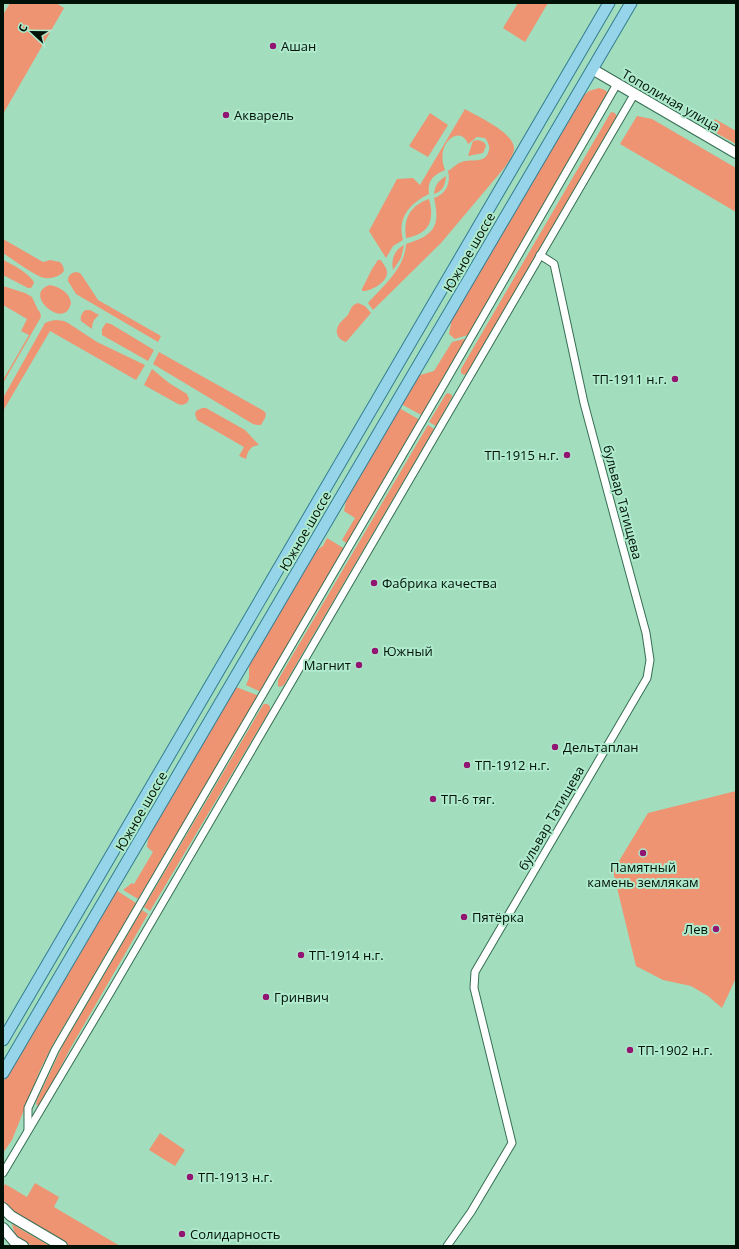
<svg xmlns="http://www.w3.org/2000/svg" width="739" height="1249" font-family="'Open Sans',sans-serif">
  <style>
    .green { fill: #ee9472 }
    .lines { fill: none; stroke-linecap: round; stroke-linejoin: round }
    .minor-casing { stroke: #366f54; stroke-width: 9 }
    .secondary-casing { stroke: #366f54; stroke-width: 12 }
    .primary-casing { stroke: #347e90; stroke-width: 13 }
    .minor { stroke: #fff; stroke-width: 7 }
    .secondary { stroke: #fff; stroke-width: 10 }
    .primary { stroke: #96d5e9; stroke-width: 11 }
    .poi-dot { fill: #911571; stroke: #aeeacb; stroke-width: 1.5 }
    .labels { text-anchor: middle; stroke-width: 4; stroke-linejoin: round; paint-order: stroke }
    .poi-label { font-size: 13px; fill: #001107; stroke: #aeeacb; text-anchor: start }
    .street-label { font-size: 13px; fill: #001107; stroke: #aeeacb }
  </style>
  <rect width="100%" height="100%" fill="#a2ddbe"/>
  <!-- green -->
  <g class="green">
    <path d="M10 3H56L64 8 3 114V15Z"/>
    <path d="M518 3H548L525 42 503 28Z"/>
    <path d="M599 88 605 90 609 94 471 334 455 339 449 334 452 318 583 96 589 91Z"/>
    <path d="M465 109C478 117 516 133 514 150 513 156 508 162 505 167L441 243 373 310 368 303C383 286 405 268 406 244 433 236 441 227 434 198 446 194 451 183 448 171 452 169 457 163 462 162 472 158 486 165 489 150 490 146 488 142 485 138L477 137 468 144C461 124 434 142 445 170 433 175 427 181 429 194 410 203 397 218 403 240L393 246 386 258 369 231 397 179 413 178 420 185Z"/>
    <path d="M611 112 615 113 617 117 616 119 467 373 464 375 461 373V369Z"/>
    <path d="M430 113 448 125 428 157 409 146Z"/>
    <path d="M637 116 652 119 736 168V212L620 144Z"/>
    <path d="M715 119 736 131V144L709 129Z"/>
    <path d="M478 140 484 142 486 146 483 153 468 156 473 141Z"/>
    <path d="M446 176C445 186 443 191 434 194 435 185 438 181 446 176Z"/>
    <path d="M429 199C435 221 429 234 406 238 403 218 410 206 429 199Z"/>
    <path d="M3 239 43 262 50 260 60 262 63 266 64 271C60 277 48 280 41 277 28 271 15 261 3 253Z"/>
    <path d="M404 245 401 258 393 270C391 260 394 250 404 245Z"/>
    <path d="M3 260C14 265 27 272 34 282L33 285 31 288H28L3 275Z"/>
    <path d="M378 260H381C383 264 387 268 387 272 388 282 370 292 362 291V289L372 269Z"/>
    <path d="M76 272 80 273 83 277 98 300 161 336 158 342 76 294 68 281C68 276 70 273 76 272Z"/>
    <path d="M50 285C60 287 70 293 71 303 70 306 69 310 66 312 54 321 25 292 50 285Z"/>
    <path d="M3 286 25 293 32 297 38 310 40 312 41 317 3 383V380L29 335 21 331 27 319 3 305Z"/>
    <path d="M358 303 365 306 371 313 346 342C336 339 334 329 341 322 343 319 346 317 348 315 351 309 351 305 358 303Z"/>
    <path d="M86 310H90L99 315C94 319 92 323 92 329L81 321C80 316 82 312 86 310Z"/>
    <path d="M56 320 64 321 68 323 97 342 145 365 136 380 50 331 3 411V398L45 323 50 321Z"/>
    <path d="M106 323 111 324 154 350 148 361 102 335V329Z"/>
    <path d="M468 338 423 416 401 404 417 376 434 371 452 342Z"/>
    <path d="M159 352 264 411 266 414 265 418 261 425H257L253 424 153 364Z"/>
    <path d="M152 369 169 383 187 394 189 399 187 403 182 405 178 404 144 385Z"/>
    <path d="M448 393 452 395V397L436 426 429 422 446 394Z"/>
    <path d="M202 408H206L245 430 259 445C250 446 248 451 246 459L239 456 244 447 197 420 195 414 196 411Z"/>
    <path d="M399 408 420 420 348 544 342 540 355 518 344 511 347 496Z"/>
    <path d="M428 425 434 429 284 685 280 687 278 686V680Z"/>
    <path d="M327 538 345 549 261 692 246 685 249 678V665L315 551 323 546Z"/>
    <path d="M236 687 259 696 138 899 123 890 132 883 134 884 153 852 147 847 149 833Z"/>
    <path d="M264 704H267L270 706V710L150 911 144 907 263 705Z"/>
    <path d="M736 791V978L722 1008 708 996 691 986 663 980 636 966 613 871 648 813Z"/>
    <path d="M116 890 136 903 52 1046 40 1070 12 1140 3 1153V1082Z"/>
    <path d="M142 910 148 914 70 1049 41 1105 38 1106 36 1104 37 1100 63 1045Z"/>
    <path d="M160 1133 185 1150 175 1166 149 1150Z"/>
    <path d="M35 1183 59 1197 54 1207 120 1246H70L12 1212C3 1205 0 1195 5 1184L27 1197Z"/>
    <path d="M12 1224 50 1246C32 1246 16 1246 12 1224Z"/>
  </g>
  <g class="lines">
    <defs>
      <g id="minor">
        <path d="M28 1130V1108L55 1050 447 379 617 84"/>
        <path d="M3 1173 110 993 635 93"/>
        <path d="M447 1246 471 1212 512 1143 474 988 475 972 647 678 650 660 646 633 614 515 584 403 554 264 540 255"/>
      </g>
      <g id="secondary">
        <path d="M592 69 736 153"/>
        <path d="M3 1208 11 1216 62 1246"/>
        <path d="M3 1228 14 1241 23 1246"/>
      </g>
      <g id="primary">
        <path d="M3 1040 609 3"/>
        <path d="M3 1073 631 3"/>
      </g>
    </defs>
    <!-- minor casing -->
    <use href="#minor" class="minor-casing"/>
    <!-- secondary casing -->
    <use href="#secondary" class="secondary-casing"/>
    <!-- primary casing -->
    <use href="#primary" class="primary-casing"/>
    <!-- minor -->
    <use href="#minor" class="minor"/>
    <!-- secondary -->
    <use href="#secondary" class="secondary"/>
    <!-- primary -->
    <use href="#primary" class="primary"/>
  </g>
  <!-- markers -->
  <g class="poi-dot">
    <circle cx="273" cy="46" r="4"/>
    <circle cx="226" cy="115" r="4"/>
    <circle cx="675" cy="379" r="4"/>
    <circle cx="567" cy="455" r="4"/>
    <circle cx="374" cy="583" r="4"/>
    <circle cx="375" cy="651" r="4"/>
    <circle cx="359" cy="665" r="4"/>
    <circle cx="555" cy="747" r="4"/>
    <circle cx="467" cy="765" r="4"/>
    <circle cx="433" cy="799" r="4"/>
    <circle cx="643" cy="853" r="4"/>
    <circle cx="464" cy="917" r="4"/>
    <circle cx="716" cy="929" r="4"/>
    <circle cx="301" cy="955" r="4"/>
    <circle cx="266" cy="997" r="4"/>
    <circle cx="630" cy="1050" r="4"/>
    <circle cx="190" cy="1177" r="4"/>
    <circle cx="182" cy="1234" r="4"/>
  </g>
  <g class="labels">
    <!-- poi labels -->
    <g class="poi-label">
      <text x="281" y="51">Ашан</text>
      <text x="234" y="120">Акварель</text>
      <text x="667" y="384" text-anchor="end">ТП-1911 н.г.</text>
      <text x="559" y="460" text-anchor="end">ТП-1915 н.г.</text>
      <text x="382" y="588">Фабрика качества</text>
      <text x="383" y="656">Южный</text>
      <text x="351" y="670" text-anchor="end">Магнит</text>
      <text x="563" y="752">Дельтаплан</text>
      <text x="475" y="770">ТП-1912 н.г.</text>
      <text x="441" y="804">ТП-6 тяг.</text>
      <text x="643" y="872" text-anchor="middle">Памятный<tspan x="643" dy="15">камень землякам</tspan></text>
      <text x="472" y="922">Пятёрка</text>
      <text x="708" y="934" text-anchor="end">Лев</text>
      <text x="309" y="960">ТП-1914 н.г.</text>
      <text x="274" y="1002">Гринвич</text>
      <text x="638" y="1055">ТП-1902 н.г.</text>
      <text x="198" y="1182">ТП-1913 н.г.</text>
      <text x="190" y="1239">Солидарность</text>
    </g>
    <!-- street labels -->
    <g class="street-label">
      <text transform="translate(671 100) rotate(30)" y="5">Тополиная улица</text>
      <text transform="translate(469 252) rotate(-60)" y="5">Южное шоссе</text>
      <text transform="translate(623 502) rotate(75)" y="5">бульвар Татищева</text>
      <text transform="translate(305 531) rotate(-60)" y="5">Южное шоссе</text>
      <text transform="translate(141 811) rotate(-60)" y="5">Южное шоссе</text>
      <text transform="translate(551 818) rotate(-60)" y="5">бульвар Татищева</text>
    </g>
  </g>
  <!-- border -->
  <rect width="739" height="1249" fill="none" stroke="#001107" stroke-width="8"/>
  <!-- north arrow -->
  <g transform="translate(32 32) rotate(292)" stroke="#aeeacb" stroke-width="3" paint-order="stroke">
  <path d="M0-3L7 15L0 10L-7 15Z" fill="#001107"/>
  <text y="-6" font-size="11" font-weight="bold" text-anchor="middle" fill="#001107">С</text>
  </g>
</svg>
